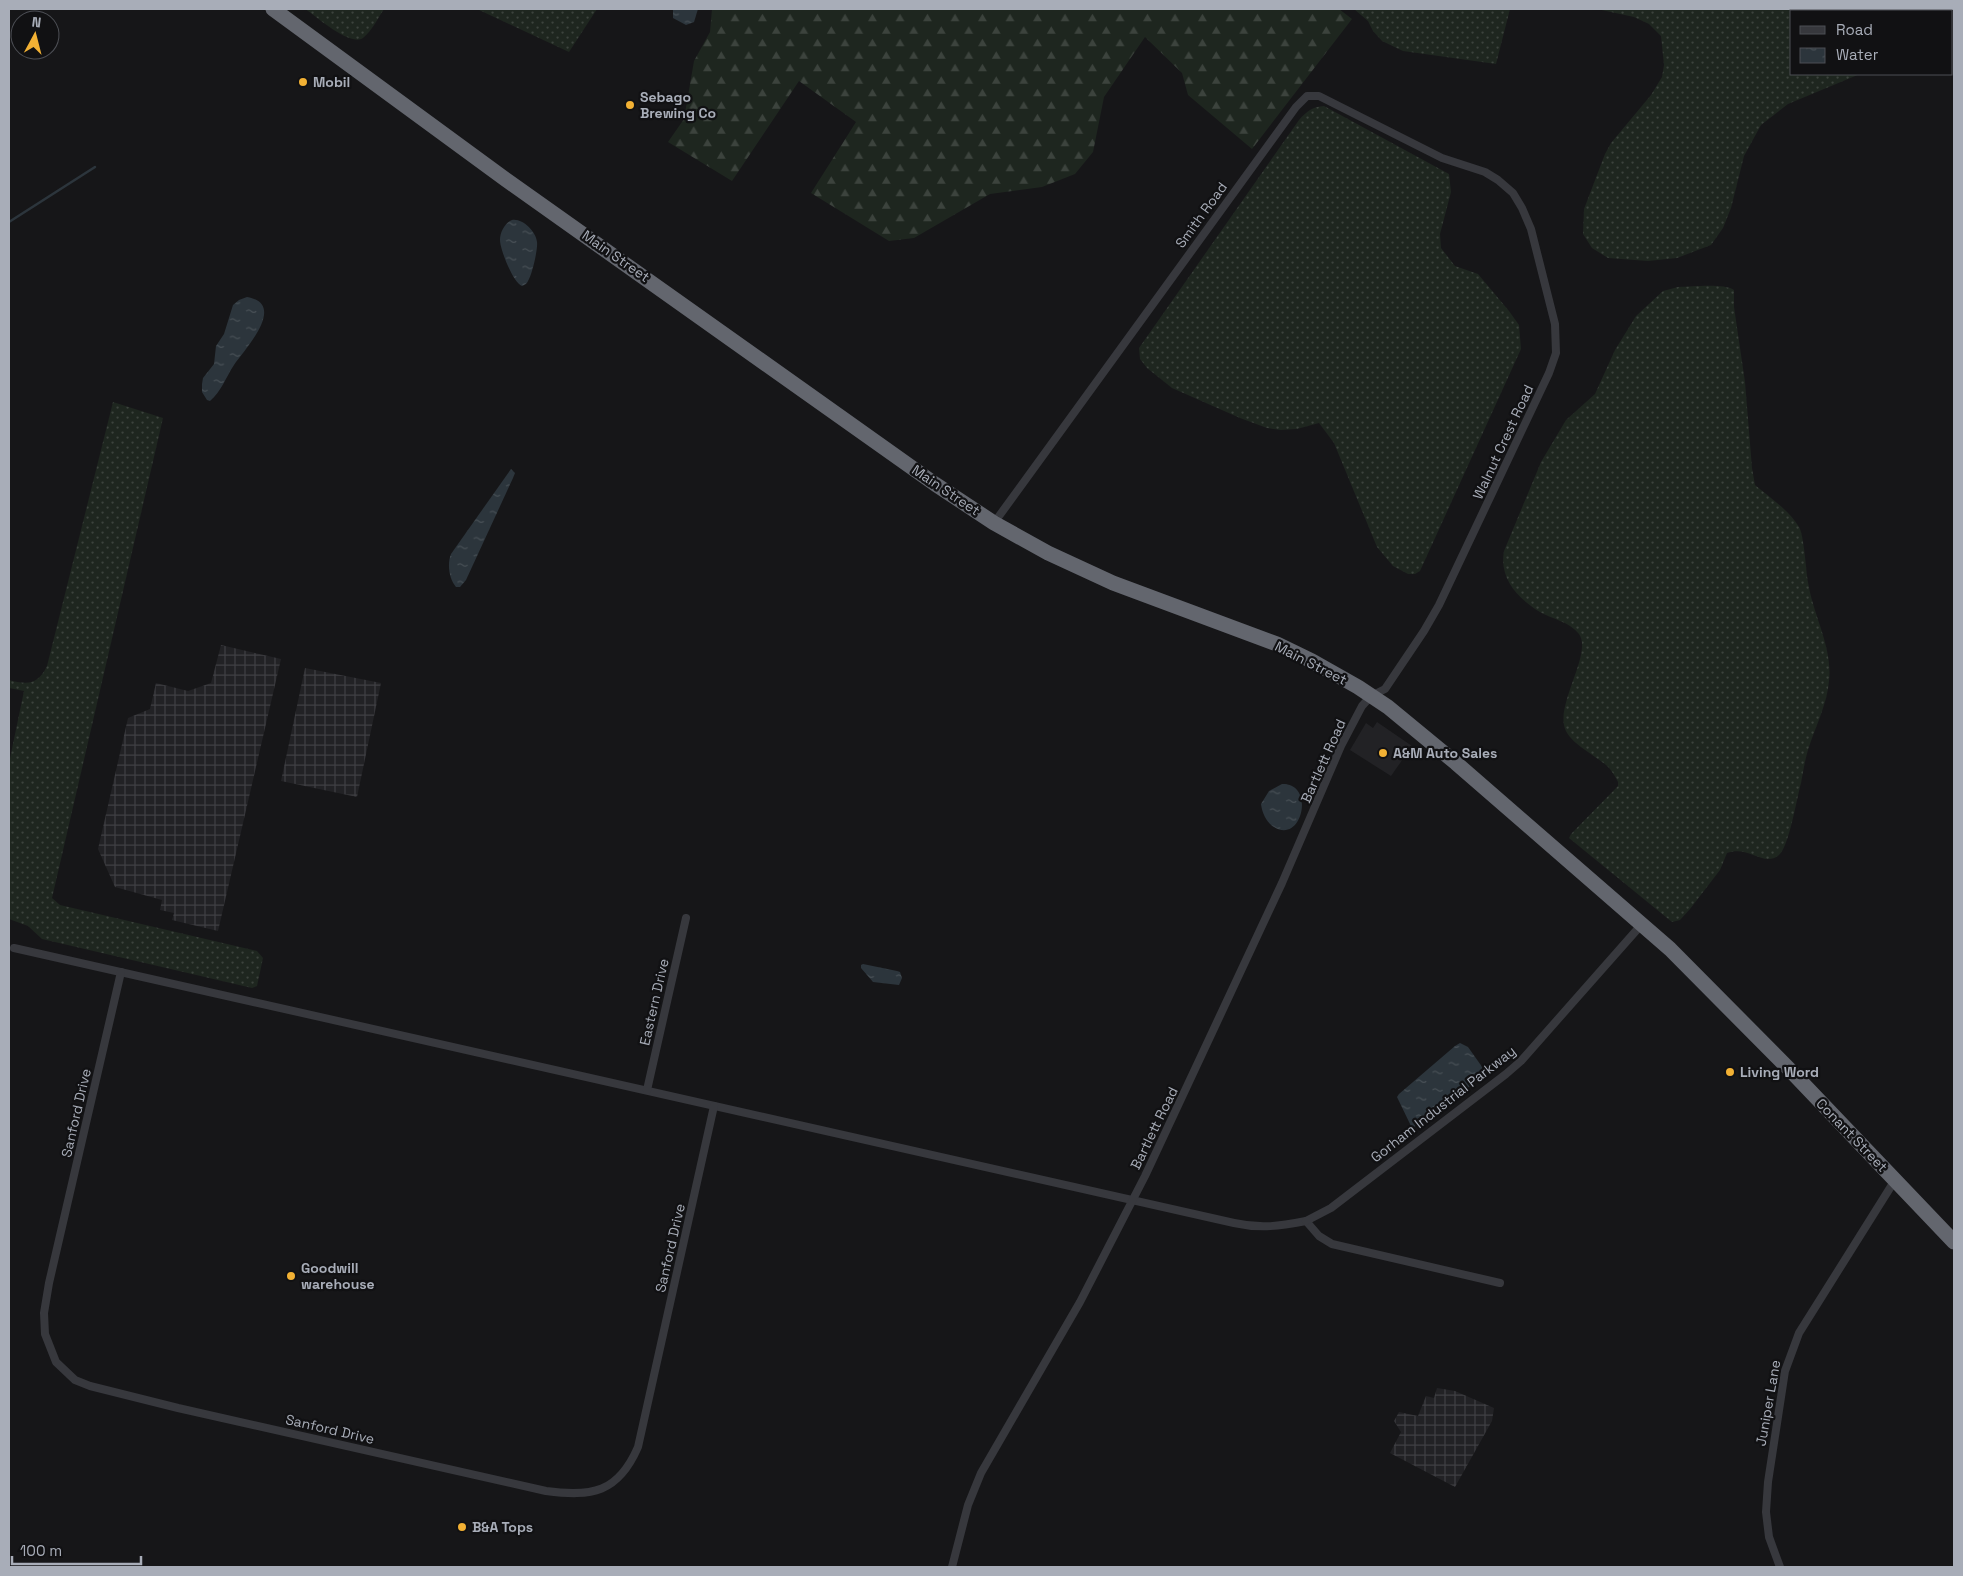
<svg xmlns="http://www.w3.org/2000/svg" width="1963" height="1576" font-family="'Space Grotesk',sans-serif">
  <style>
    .built { fill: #222225 }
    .industrial { fill: url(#industrial-grid) }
    .grass { fill: url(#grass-dots) }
    .forest { fill: url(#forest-firs) }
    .water { fill: url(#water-ripples) }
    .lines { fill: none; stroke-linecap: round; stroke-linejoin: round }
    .stream { stroke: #2c353c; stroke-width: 2.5 }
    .street { stroke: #37383d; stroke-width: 8 }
    .highway { stroke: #63666e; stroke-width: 15 }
    .poi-dot { fill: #f2b134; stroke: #111113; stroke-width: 2 }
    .labels { text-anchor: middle; stroke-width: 4.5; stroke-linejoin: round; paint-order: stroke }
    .poi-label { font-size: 14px; font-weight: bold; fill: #a8adb8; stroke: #111113; text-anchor: start }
    .street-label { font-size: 14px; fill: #a8adb8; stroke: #111113 }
  </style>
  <defs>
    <pattern id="industrial-grid" width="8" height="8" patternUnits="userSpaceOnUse" patternTransform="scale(1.25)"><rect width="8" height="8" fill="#222225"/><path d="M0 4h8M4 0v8" fill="none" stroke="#3f3f43"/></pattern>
    <pattern id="grass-dots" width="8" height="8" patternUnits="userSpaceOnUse" patternTransform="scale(1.25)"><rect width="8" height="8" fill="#1e261f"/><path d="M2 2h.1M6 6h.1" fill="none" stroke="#3c433d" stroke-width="1.8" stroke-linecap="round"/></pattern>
    <pattern id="forest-firs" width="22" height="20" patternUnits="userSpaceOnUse" patternTransform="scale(1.25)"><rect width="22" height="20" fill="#1e261f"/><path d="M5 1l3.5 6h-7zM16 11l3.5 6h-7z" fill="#3c433d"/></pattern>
    <pattern id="water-ripples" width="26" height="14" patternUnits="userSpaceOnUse" patternTransform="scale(1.25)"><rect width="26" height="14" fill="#2c353c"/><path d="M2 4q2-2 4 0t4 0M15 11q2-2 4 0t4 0" fill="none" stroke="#485056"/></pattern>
  </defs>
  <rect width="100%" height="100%" fill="#161618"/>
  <!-- built -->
  <path class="built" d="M1377 722 1412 746 1391 776 1350 750 1366 723 1373 728Z"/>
  <!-- industrial -->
  <g class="industrial">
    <path d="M221 645 281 659 218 931 172 920 174 913 160 910 162 900 115 887 98 849 128 718 150 709 156 683 188 691 211 683Z"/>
    <path d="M305 668 381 683 357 797 281 781Z"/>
    <path d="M1437 1388 1455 1391 1494 1408 1492 1421 1455 1487 1390 1453 1401 1432 1394 1421 1399 1412 1418 1416 1426 1396 1434 1398Z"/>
  </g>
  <!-- grass -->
  <g class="grass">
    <path d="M305 9H384C378 18 372 31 363 38 350 47 316 16 305 9Z"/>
    <path d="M477 9H597L569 52Z"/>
    <path d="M1354 9H1510L1496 64 1403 51 1382 41 1373 31 1368 21Z"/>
    <path d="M1597 9H1919V11H1792V74H1860L1788 104 1761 125 1744 156 1731 208 1723 228 1711 245 1677 258 1648 261 1608 258 1592 248 1583 234 1584 209 1605 154 1611 143 1651 95 1662 77 1664 65 1661 36 1649 24 1634 17Z"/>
    <path d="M1324 106 1449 174 1451 192 1440 234 1441 248 1455 266 1478 274 1509 311 1519 325 1521 349 1420 571 1415 574H1408L1393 566 1377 547 1334 443 1319 423 1297 429 1281 430 1267 428 1240 418 1172 388 1147 368 1140 359 1139 348 1299 120C1307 111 1312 107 1324 106Z"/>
    <path d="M1678 287C1692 287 1723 283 1734 290V307L1745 382 1752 468 1755 485C1770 498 1788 509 1799 527 1804 535 1806 570 1808 582 1813 615 1833 648 1829 681 1827 705 1815 727 1808 750 1805 760 1803 772 1801 783 1797 797 1789 847 1779 855 1763 868 1750 845 1727 853L1720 870 1690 909 1680 920 1672 922 1569 838 1571 834 1618 786V782C1616 778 1613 773 1610 769 1599 756 1567 744 1564 725 1559 699 1592 652 1579 634 1570 622 1552 619 1540 612 1517 598 1499 578 1504 551L1541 462 1566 420 1595 394 1615 350 1636 316 1663 291Z"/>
    <path d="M113 402 163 418 52 898 60 905 257 951 263 958 257 986 252 988 42 939 28 926 9 919V763L24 691 9 688V680C27 685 38 685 47 666Z"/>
  </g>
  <!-- forest -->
  <path class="forest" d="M712 9H1339L1352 19 1252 149 1188 95 1182 73 1145 37 1104 97 1093 152 1075 174 1042 187 990 194 914 238 889 241 811 193 856 122 799 81 732 181 668 142 684 119 694 61 710 32Z"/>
  <!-- water -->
  <g class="water">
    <path d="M673 9H698L694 22 686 25 673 18Z"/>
    <path d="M512 220C522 218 536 231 537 242 538 249 532 275 528 281 527 284 524 285 522 286 513 283 500 249 500 240 500 232 505 223 512 220Z"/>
    <path d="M247 297C288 304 244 350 234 365 226 377 221 392 210 401L207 400 202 392V384L203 378 214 364 216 346 224 334 233 305 239 300Z"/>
    <path d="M511 469 515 473 513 478 466 580 460 587H456C449 579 447 564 451 554Z"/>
    <path d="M1282 784C1316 783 1302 845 1274 827 1267 823 1262 813 1261 804L1269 791Z"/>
    <path d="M863 964 897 971 900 972 902 978 899 985 873 982 861 968V965Z"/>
    <path d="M1460 1043 1468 1047 1485 1071V1075L1419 1124 1414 1127 1411 1126 1397 1097 1399 1094 1455 1046Z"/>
  </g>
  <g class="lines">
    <!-- stream -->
    <path class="stream" d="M9 222 95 167"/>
    <!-- street -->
    <g class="street">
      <path d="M14 948 1234 1223C1261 1229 1280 1226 1306 1221L1319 1236 1332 1244 1500 1283"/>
      <path d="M121 972 49 1283 44 1313 45 1334 56 1362 75 1380 90 1386 178 1408 546 1491C592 1497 618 1493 638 1447L714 1106"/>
      <path d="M647 1090 686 918"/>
      <path d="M1306 1221 1331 1208 1506 1074 1521 1061 1642 924"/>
      <path d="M952 1567 968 1505 981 1473 1080 1302 1145 1176 1282 883 1341 746 1362 706 1371 696 1385 689 1424 631 1439 605 1549 373 1556 353 1555 324 1531 229 1522 208 1513 193 1498 180 1485 172 1442 158 1319 96H1307L1296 107 994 523"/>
      <path d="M1780 1567 1769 1537 1766 1512 1768 1482 1785 1371 1799 1333 1895 1180"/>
    </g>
    <!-- highway -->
    <path class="highway" d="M273 9 505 179 935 484 994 523 1048 553 1113 583 1277 644 1312 661 1358 687 1388 707 1456 763 1670 949 1790 1070 1954 1242"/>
  </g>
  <!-- markers -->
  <g class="poi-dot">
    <circle cx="303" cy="82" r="5"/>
    <circle cx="630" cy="105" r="5"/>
    <circle cx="1383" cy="753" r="5"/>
    <circle cx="1730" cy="1072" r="5"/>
    <circle cx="291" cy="1276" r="5"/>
    <circle cx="462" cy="1527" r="5"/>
  </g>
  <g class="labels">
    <!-- poi labels -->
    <g class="poi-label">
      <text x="313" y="87">Mobil</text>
      <text x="640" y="102">Sebago<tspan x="640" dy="16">Brewing Co</tspan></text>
      <text x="1393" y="758">A&amp;M Auto Sales</text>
      <text x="1740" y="1077">Living Word</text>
      <text x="301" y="1273">Goodwill<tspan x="301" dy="16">warehouse</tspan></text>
      <text x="472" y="1532">B&amp;A Tops</text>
    </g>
    <!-- street labels -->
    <g class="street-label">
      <text transform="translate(1201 215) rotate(-54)" y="5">Smith Road</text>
      <text transform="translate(616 256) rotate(35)" y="5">Main Street</text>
      <text transform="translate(1503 442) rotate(-65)" y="5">Walnut Crest Road</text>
      <text transform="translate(946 490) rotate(34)" y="5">Main Street</text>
      <text transform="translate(1311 663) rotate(27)" y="5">Main Street</text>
      <text transform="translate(1323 761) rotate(-66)" y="5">Bartlett Road</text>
      <text transform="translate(654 1002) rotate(-77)" y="5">Eastern Drive</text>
      <text transform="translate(1443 1104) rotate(-38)" y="5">Gorham Industrial Parkway</text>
      <text transform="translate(76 1113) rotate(-77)" y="5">Sanford Drive</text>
      <text transform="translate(1154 1128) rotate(-64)" y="5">Bartlett Road</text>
      <text transform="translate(1852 1135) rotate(46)" y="5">Conant Street</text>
      <text transform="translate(670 1248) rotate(-77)" y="5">Sanford Drive</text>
      <text transform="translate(1768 1403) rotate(-80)" y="5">Juniper Lane</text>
      <text transform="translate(330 1429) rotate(13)" y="5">Sanford Drive</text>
    </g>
  </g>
  <!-- border -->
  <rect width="1963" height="1576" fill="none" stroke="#a8adb8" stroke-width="20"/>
  <!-- legend -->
  <rect x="1790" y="10" width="162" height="65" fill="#111113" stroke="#4d4f55"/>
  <rect x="1800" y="26" width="25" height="8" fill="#37383d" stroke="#4d4f55"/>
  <text x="1836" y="35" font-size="15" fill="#a8adb8">Road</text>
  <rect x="1800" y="48" width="25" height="15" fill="url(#water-ripples)" stroke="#4d4f55"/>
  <text x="1836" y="60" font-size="15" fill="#a8adb8">Water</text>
  <!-- north arrow -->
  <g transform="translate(35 35) rotate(7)"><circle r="24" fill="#111113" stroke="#4d4f55"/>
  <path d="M0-4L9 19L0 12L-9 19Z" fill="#f2b134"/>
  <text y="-8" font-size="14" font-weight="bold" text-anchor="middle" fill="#a8adb8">N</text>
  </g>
  <!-- scale -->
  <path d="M12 1556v8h129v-8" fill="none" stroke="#a8adb8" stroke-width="2.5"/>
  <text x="20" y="1556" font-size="15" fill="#a8adb8" stroke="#111113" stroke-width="4" paint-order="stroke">100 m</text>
</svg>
